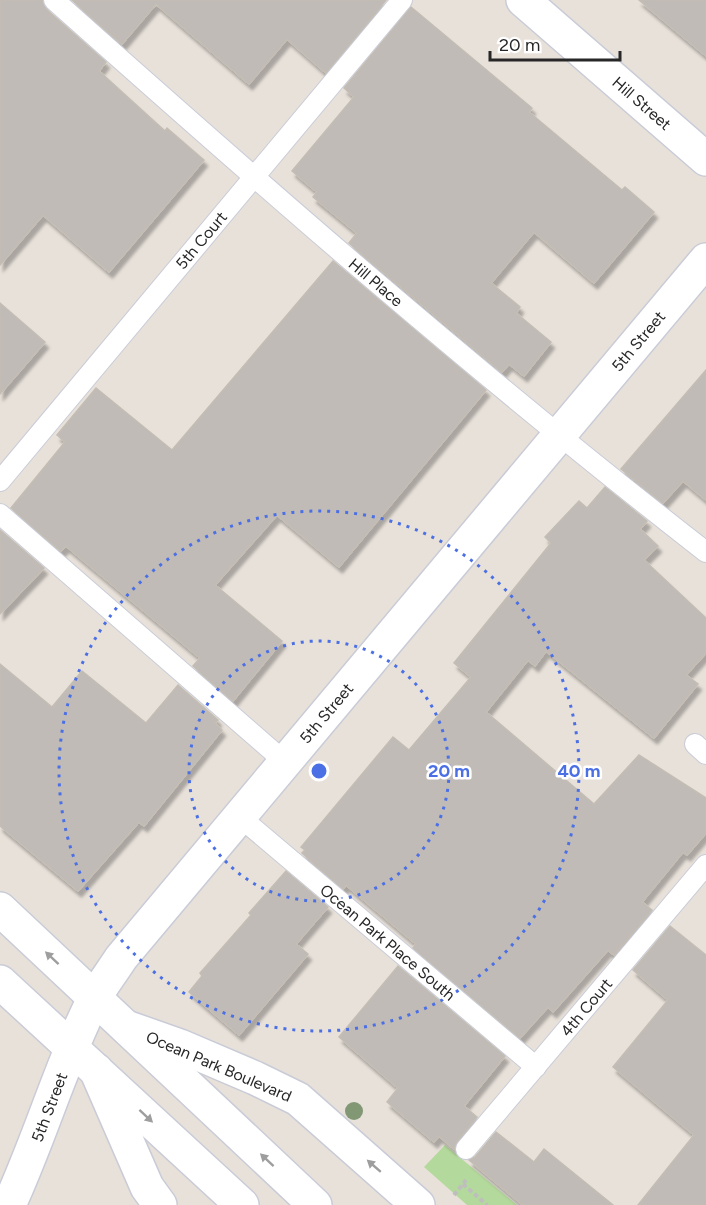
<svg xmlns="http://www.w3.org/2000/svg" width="706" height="1205" font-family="Figtree,sans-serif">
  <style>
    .green { fill: #b4d99c }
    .building { fill: #c0bbb7; stroke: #c3bdb4; stroke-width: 1.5; filter: url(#shadow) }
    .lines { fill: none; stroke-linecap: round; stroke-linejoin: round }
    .service-casing { stroke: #c9ccd7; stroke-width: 22 }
    .minor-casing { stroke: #c9ccd7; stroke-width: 36 }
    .tertiary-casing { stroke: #c9ccd7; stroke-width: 36 }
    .path { stroke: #bebebe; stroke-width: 4; stroke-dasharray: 4.5 3; stroke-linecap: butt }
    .service { stroke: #fff; stroke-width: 20 }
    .minor { stroke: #fff; stroke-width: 33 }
    .tertiary { stroke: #fff; stroke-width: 33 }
    .tree { fill: #829774 }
    .oneway { fill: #9e9e9e }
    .ring { fill: none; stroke: #4b6fe4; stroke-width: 3; stroke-dasharray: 3 6 }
    .labels { text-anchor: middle; stroke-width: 5; stroke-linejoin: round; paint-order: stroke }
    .street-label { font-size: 16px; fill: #272727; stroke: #fff }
    .centre { fill: #4b6fe4; stroke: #fff; stroke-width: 3 }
    .ring-label { font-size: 18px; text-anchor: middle; font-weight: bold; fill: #4b6fe4; stroke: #fff; stroke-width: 5; stroke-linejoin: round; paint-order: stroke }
  </style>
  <defs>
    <filter id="shadow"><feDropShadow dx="3.5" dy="6" stdDeviation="1.5" flood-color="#0004"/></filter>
  </defs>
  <rect width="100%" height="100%" fill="#e8e1da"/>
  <!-- green -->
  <path class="green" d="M445 1145 517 1205H467L424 1167Z"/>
  <!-- building -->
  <g class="building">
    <path d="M0 0H42L46 9 106 62 99 71 165 131 167 128 204 160 109 272 43 215 0 265Z"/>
    <path d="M72 0H386L326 73 287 39 249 84 156 4 122 44Z"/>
    <path d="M639 0H706V56Z"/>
    <path d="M411 7 532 108 529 112 622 190 625 187 654 212 594 283 534 232 491 283 520 307 516 313 551 342 524 376 509 364 502 372 349 243 357 233 313 197 317 192 292 171 354 97 344 88Z"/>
    <path d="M333 261 486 390 339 567 277 515 215 585 282 641 233 701 193 666 200 658 66 546 61 551 11 508 65 442 57 435 96 388 172 450Z"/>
    <path d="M0 303 45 342 0 394Z"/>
    <path d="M706 370V500L683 481 663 503 621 469Z"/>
    <path d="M605 487 647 521 640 529 658 546 644 560 706 618V653L686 675 698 684 654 738 546 651 535 666 528 660 486 712 594 804 639 755 706 798V833L687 855 683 852 642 902 652 910 614 955 608 950 553 1012 548 1007 520 1038 413 948 416 944 346 885 343 889 302 853 305 850 301 847 393 737 409 750 471 677 454 663 551 543 545 537 579 501 587 508Z"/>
    <path d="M0 530 44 568 0 614Z"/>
    <path d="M0 664 52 707 82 671 146 723 178 685 218 720 215 723 222 730 144 826 139 822 78 891 0 826Z"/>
    <path d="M286 871 328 907 296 944 308 954 239 1035 189 992 202 976 200 973 251 915 249 913Z"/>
    <path d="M670 926 706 955V1205H638L694 1135 613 1067 668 1000 633 970Z"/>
    <path d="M398 966 505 1056 464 1106 477 1117 457 1141 454 1149 439 1136 434 1142 387 1102 398 1088 339 1037Z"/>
    <path d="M496 1132 534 1162 544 1149 613 1205H523L469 1160 475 1157Z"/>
  </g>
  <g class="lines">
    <defs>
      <g id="service">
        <path d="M54 0C267 190 481 377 706 552"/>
        <path d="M0 481 402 0"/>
        <path d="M0 514 285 762"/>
        <path d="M695 744 706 754"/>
        <path d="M240 817 536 1067"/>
        <path d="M466 1149 706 865"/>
      </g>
      <g id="minor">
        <path d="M523 0 706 159"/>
        <path d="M126 1027 180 1046 255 1078 298 1099 418 1205"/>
        <path d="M96 1070 147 1187 160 1205"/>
        <path d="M9 1205C40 1138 60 1067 93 1001 101 986 112 972 121 958L706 260"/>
      </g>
      <g id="tertiary">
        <path d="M0 909 315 1205"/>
        <path d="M0 982 242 1205"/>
      </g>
    </defs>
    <!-- service casing -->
    <use href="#service" class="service-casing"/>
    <!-- minor casing -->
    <use href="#minor" class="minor-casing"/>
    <!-- tertiary casing -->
    <use href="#tertiary" class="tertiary-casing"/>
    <!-- path -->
    <g class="path">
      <path d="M463 1184 487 1205"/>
      <path d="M454 1195 466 1180"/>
    </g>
    <!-- service -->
    <use href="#service" class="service"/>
    <!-- minor -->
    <use href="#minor" class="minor"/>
    <!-- tertiary -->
    <use href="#tertiary" class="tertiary"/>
  </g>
  <!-- trees -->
  <circle class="tree" cx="354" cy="1111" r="9"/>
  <!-- one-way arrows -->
  <defs><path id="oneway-solid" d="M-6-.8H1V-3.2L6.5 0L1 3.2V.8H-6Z" transform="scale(1.5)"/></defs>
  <g class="oneway">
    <use href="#oneway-solid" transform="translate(52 958) rotate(-137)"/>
    <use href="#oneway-solid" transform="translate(146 1116) rotate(43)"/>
    <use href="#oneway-solid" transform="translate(267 1160) rotate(-137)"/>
    <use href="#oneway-solid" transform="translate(374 1166) rotate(-139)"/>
  </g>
  <!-- distance rings -->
  <g class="ring">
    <circle cx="319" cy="771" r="130"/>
    <circle cx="319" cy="771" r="260"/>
  </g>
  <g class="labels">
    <!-- street labels -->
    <g class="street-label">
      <text transform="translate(642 103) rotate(41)" y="6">Hill Street</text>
      <text transform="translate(201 240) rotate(-50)" y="6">5th Court</text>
      <text transform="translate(376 282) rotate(40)" y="6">Hill Place</text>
      <text transform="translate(638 341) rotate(-50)" y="6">5th Street</text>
      <text transform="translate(326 713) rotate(-50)" y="6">5th Street</text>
      <text transform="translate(388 942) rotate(40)" y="6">Ocean Park Place South</text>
      <text transform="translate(586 1007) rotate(-50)" y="6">4th Court</text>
      <text transform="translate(219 1066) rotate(23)" y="6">Ocean Park Boulevard</text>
      <text transform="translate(49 1107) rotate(-69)" y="6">5th Street</text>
    </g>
  </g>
  <circle cx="319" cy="771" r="9" class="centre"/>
  <g class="ring-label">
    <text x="449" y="777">20 m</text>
    <text x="579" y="777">40 m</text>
  </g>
  <!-- scale -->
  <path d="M490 51v9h130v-9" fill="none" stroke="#272727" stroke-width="3"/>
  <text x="499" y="51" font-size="18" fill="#272727" stroke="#ffffff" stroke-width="4.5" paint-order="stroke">20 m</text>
</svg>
